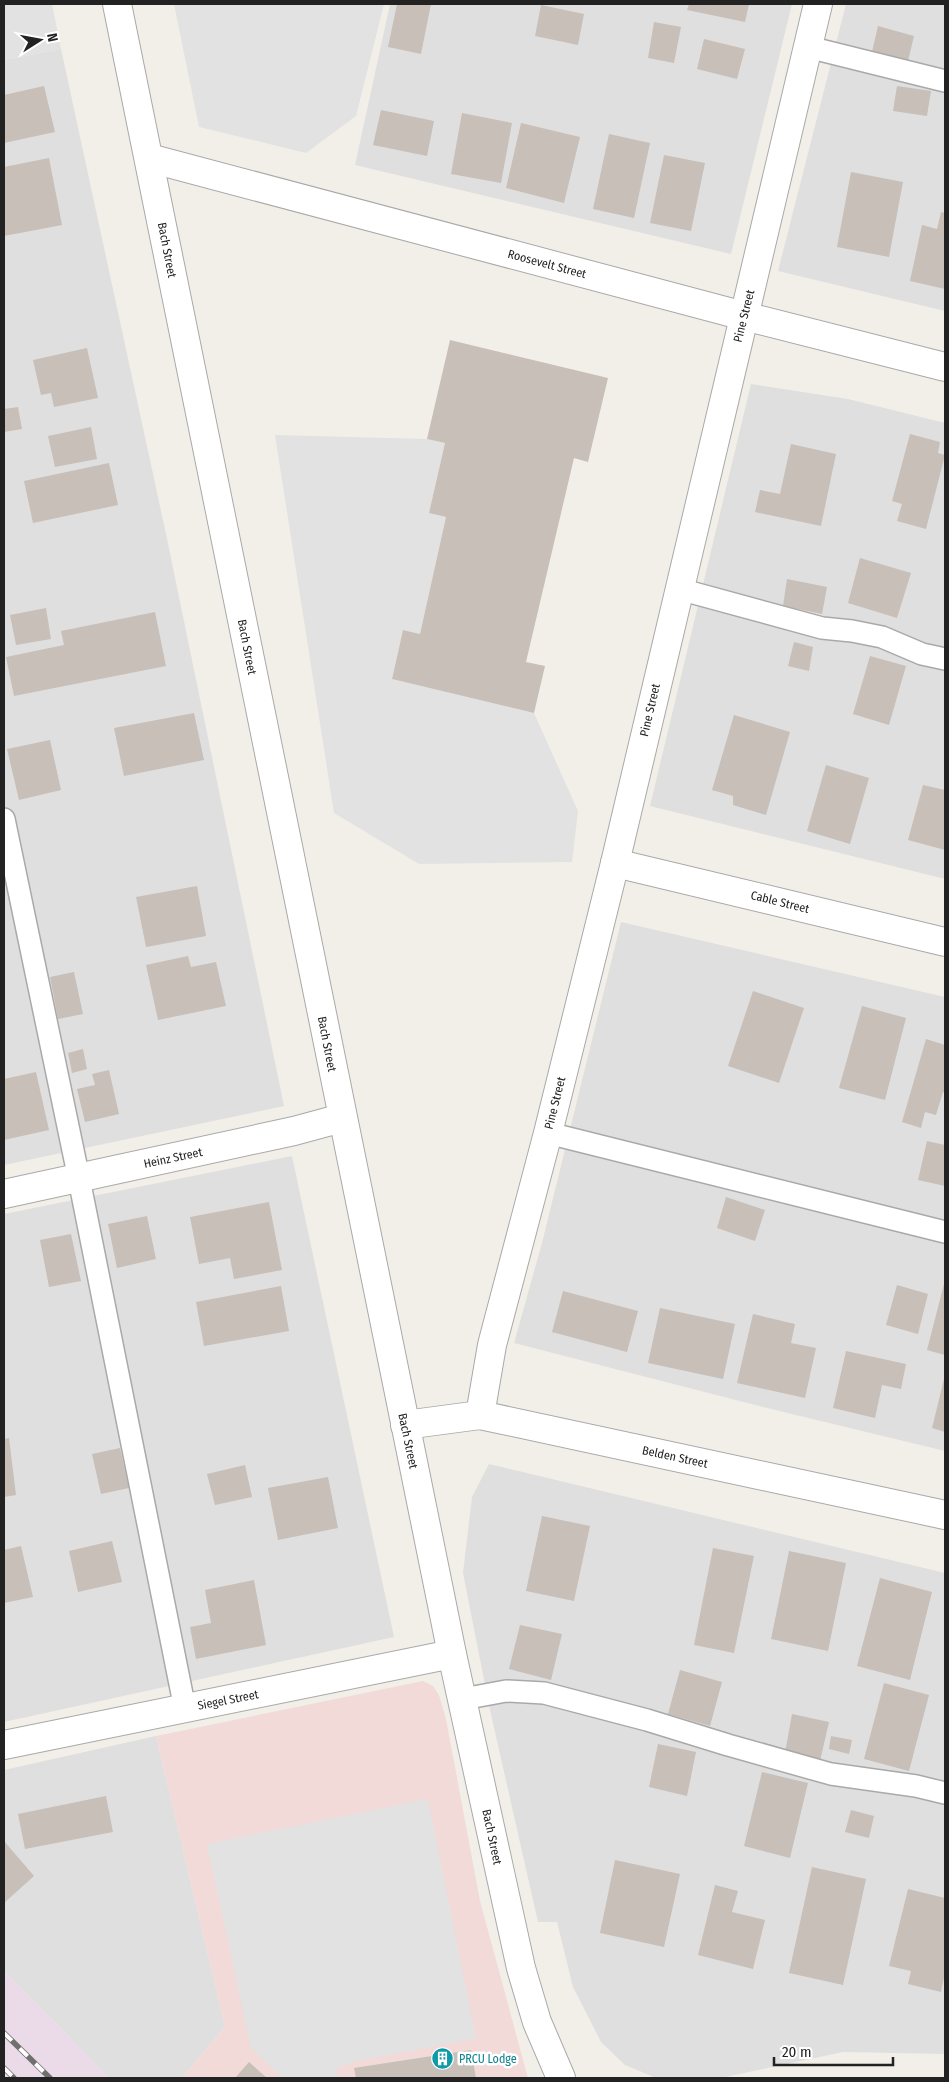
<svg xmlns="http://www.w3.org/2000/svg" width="949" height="2082" font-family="'Fira Sans Condensed',sans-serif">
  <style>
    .residential { fill: #e0dfdf }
    .commercial { fill: #f2dad9 }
    .industrial { fill: #ebdbe8 }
    .parking { fill: #e2e2e2 }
    .building { fill: #c7bfb8 }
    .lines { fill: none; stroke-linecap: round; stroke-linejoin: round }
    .service-casing { stroke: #a9a9a9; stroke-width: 24 }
    .minor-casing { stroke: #a9a9a9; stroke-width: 30 }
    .service { stroke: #fff; stroke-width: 21 }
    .minor { stroke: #fff; stroke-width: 28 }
    .rail-casing { stroke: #707070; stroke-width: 5.5 }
    .rail { stroke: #fff; stroke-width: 4; stroke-dasharray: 11; stroke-linecap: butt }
    .labels { text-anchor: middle; stroke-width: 5; stroke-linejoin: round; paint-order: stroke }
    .street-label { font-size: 12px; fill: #222; stroke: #fff }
    .culture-label { font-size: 12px; fill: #0d838f; stroke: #fff; text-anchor: start }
  </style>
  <rect width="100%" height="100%" fill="#f2efe9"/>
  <!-- residential -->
  <g class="residential">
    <path d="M390 4H792L731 254 355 165Z"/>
    <path d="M846 4H945V311L778 271Z"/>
    <path d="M61 49 166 534 284 1106 4 1165V60Z"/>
    <path d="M751 384 848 399 945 423V879L650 806Z"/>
    <path d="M621 922 945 997V1451L767 1408 514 1343 542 1243Z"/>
    <path d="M292 1156 394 1637 4 1722V1214Z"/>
    <path d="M489 1464 945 1573V2054L843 2052 721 2078H656L625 2065 601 2042 573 1987 557 1922H538L490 1710 463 1573 472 1497Z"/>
    <path d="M156 1736 225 2027 182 2078H109L4 1971V1770Z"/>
  </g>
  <!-- commercial -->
  <path class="commercial" d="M423 1681 433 1686 439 1695 446 1719 480 1901 528 2078H182L225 2027 156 1736Z"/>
  <!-- industrial -->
  <path class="industrial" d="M4 1971 109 2078H4Z"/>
  <!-- parking -->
  <g class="parking">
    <path d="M4 4H52L61 49 4 60Z"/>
    <path d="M174 4H384L356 116 306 153 199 127Z"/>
    <path d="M275 435 427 439 445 443 429 513 446 517 420 634 403 630 392 679 534 713 578 811 572 862 419 864 334 813Z"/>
    <path d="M428 1799 476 2038 352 2062 336 2069 338 2078H283L251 2048 207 1844Z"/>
  </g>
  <!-- building -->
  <g class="building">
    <path d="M397 4H431L421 54 388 47Z"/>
    <path d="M689 4H749L745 22 687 10Z"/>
    <path d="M541 5 584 14 578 45 535 36Z"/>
    <path d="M654 22 681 27 674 63 648 58Z"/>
    <path d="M878 26 914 36 907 65 871 56Z"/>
    <path d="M704 39 745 49 737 79 697 69Z"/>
    <path d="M44 86 55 132 4 143V95Z"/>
    <path d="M897 86 931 91 927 116 893 111Z"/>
    <path d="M381 110 434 121 427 156 373 145Z"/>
    <path d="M462 113 512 123 501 183 451 174Z"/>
    <path d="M521 123 580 137 564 203 506 188Z"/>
    <path d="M609 134 650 143 634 218 593 209Z"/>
    <path d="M664 155 705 163 691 231 650 223Z"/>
    <path d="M49 158 62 225 4 236V167Z"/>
    <path d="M851 172 903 182 889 257 837 247Z"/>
    <path d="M941 212 945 213V289L910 281 922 225 937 229Z"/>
    <path d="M450 340 608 378 588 462 574 458 526 662 545 666 534 713 392 679 403 630 420 634 446 517 429 513 445 443 427 439Z"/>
    <path d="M87 348 98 398 54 407 51 393 41 395 33 360Z"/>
    <path d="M18 407 22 429 4 432V409Z"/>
    <path d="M91 427 97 459 55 467 48 436Z"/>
    <path d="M910 434 940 442 938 453 945 455 926 529 897 521 902 504 892 501Z"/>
    <path d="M791 444 836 454 821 526 755 512 760 490 780 494Z"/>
    <path d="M109 463 118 505 33 523 24 481Z"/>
    <path d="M860 558 911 573 897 618 848 603Z"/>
    <path d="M787 579 827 587 822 614 783 606Z"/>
    <path d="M46 608 51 639 16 645 10 615Z"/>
    <path d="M155 612 166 666 14 696 6 657 64 645 61 631Z"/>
    <path d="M794 642 813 647 809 671 788 666Z"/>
    <path d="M870 656 906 666 889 725 853 714Z"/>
    <path d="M194 713 204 760 124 776 114 728Z"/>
    <path d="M734 715 790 732 766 815 733 805V796L712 790Z"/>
    <path d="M50 740 61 790 19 800 7 749Z"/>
    <path d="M826 765 869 778 850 844 807 831Z"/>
    <path d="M923 785 945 790V850L908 840Z"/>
    <path d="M197 886 206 936 146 947 136 897Z"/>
    <path d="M188 956 191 967 216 962 226 1006 158 1020 146 965Z"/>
    <path d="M74 972 83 1014 58 1019 50 977Z"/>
    <path d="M753 991 804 1008 779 1083 728 1066Z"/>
    <path d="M862 1006 906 1018 885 1100 839 1088Z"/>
    <path d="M926 1039 945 1045V1093L943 1092 936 1115 925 1112 921 1128 902 1122Z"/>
    <path d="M83 1049 87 1069 72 1073 68 1053Z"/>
    <path d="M109 1070 119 1114 85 1122 77 1089 95 1085 92 1074Z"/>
    <path d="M36 1072 49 1130 4 1140V1079Z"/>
    <path d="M927 1141 945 1145V1186L918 1180Z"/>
    <path d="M726 1197 765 1210 755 1241 717 1228Z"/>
    <path d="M269 1202 282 1270 234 1279 230 1258 199 1264 190 1217Z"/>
    <path d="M147 1216 156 1259 117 1268 108 1224Z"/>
    <path d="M71 1234 81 1281 49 1287 40 1240Z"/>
    <path d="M945 1280V1355L927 1350Z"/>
    <path d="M897 1285 928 1294 918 1334 886 1325Z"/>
    <path d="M281 1286 289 1331 204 1346 196 1302Z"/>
    <path d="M563 1291 638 1311 627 1352 552 1332Z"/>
    <path d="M660 1308 735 1324 723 1379 648 1363Z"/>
    <path d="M753 1314 795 1324 791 1343 816 1348 805 1398 737 1383Z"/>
    <path d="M846 1351 906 1364 901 1389 882 1385 875 1418 833 1408Z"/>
    <path d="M945 1375V1432L932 1428Z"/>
    <path d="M9 1438 16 1495 4 1497V1439Z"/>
    <path d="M120 1448 129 1488 101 1494 92 1454Z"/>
    <path d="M245 1465 252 1497 215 1505 207 1474Z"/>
    <path d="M328 1477 338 1528 278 1540 268 1488Z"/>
    <path d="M542 1516 590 1526 574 1601 526 1591Z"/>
    <path d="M112 1541 122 1582 78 1592 69 1551Z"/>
    <path d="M21 1546 33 1597 4 1603V1550Z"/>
    <path d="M713 1548 754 1556 734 1653 694 1645Z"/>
    <path d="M789 1551 846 1563 828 1651 771 1639Z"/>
    <path d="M880 1578 932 1592 910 1680 857 1666Z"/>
    <path d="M254 1580 266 1645 196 1659 190 1627 211 1623 205 1590Z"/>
    <path d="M520 1625 562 1634 551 1680 509 1669Z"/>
    <path d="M680 1670 722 1682 710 1726 668 1714Z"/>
    <path d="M884 1683 929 1695 909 1771 864 1759Z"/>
    <path d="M792 1714 829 1722 820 1761 785 1753Z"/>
    <path d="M831 1736 852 1740 849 1754 829 1749Z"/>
    <path d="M658 1744 696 1752 687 1796 649 1787Z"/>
    <path d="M762 1772 808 1783 790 1858 744 1846Z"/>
    <path d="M106 1796 113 1832 25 1849 18 1814Z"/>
    <path d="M851 1810 874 1816 869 1838 845 1832Z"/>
    <path d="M4 1841 34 1876 4 1903Z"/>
    <path d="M615 1860 680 1874 664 1947 600 1933Z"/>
    <path d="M812 1867 866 1879 843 1985 789 1973Z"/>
    <path d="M715 1885 738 1891 732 1912 765 1920 753 1969 698 1955Z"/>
    <path d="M908 1889 945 1898V1973L941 1992 908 1984 911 1971 889 1966Z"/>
    <path d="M471 2050 476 2078H356L354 2068Z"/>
    <path d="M249 2062 267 2078H235Z"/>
  </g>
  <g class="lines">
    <defs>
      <g id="service">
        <path d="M808 47 945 81"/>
        <path d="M679 589 822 628 852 631 882 637 922 654 945 659"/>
        <path d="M4 819 79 1179 185 1709"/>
        <path d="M548 1133 945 1232"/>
        <path d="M463 1699 506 1691 544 1693 647 1720 728 1745 831 1774 916 1786 945 1793"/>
      </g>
      <g id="minor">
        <path d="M117 4 452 1654 521 1968 537 2022 561 2078"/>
        <path d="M149 158 744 316 945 367"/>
        <path d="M615 863 945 942"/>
        <path d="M4 1194 294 1131 342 1118"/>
        <path d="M480 1415 492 1345 548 1133 615 863 818 4"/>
        <path d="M405 1425 480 1415 945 1515"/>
        <path d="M4 1745 452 1654"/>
      </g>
    </defs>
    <!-- service casing -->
    <use href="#service" class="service-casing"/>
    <!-- minor casing -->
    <use href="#minor" class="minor-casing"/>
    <!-- service -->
    <use href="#service" class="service"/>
    <!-- minor -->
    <use href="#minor" class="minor"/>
    <defs>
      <g id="rail">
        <path d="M4 2033 50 2078"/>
        <path d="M4 2068 14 2078"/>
      </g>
    </defs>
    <!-- rail casing -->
    <use href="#rail" class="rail-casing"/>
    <!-- rail -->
    <use href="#rail" class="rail"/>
  </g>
  <!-- icons -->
  <defs>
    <symbol id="building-disc" viewBox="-11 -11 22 22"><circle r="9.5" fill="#0f9aa8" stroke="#fff"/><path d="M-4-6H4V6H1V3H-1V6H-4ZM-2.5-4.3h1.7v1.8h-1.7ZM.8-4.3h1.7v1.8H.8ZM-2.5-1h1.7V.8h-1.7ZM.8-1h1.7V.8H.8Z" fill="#fff"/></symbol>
  </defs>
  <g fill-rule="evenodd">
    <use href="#building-disc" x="430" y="2046" width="25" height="25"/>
  </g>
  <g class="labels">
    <!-- street labels -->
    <g class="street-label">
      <text transform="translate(167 250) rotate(79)" y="4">Bach Street</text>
      <text transform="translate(547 264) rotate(15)" y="4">Roosevelt Street</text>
      <text transform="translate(744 316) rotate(-76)" y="4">Pine Street</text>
      <text transform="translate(247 647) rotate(79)" y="4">Bach Street</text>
      <text transform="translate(650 710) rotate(-77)" y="4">Pine Street</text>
      <text transform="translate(780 902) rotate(14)" y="4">Cable Street</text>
      <text transform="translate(327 1044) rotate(79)" y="4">Bach Street</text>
      <text transform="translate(555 1103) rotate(-76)" y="4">Pine Street</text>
      <text transform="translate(173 1158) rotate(-12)" y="4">Heinz Street</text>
      <text transform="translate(408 1441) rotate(78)" y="4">Bach Street</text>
      <text transform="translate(675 1457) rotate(12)" y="4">Belden Street</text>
      <text transform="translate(228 1700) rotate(-11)" y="4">Siegel Street</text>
      <text transform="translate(492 1837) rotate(78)" y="4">Bach Street</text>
    </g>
    <!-- culture labels -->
    <g class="culture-label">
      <text x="459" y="2063">PRCU Lodge</text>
    </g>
  </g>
  <!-- border -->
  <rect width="949" height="2082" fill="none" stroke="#222222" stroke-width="10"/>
  <!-- north arrow -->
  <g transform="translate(40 40) rotate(79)" stroke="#ffffff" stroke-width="4" paint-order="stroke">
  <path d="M0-4L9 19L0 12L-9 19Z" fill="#222222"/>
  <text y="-8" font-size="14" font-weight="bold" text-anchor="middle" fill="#222222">N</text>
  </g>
  <!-- scale -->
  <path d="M774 2057v8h119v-8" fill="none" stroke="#222222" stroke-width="2.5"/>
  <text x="782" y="2057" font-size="15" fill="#222222" stroke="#ffffff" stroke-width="4" paint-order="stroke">20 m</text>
</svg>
